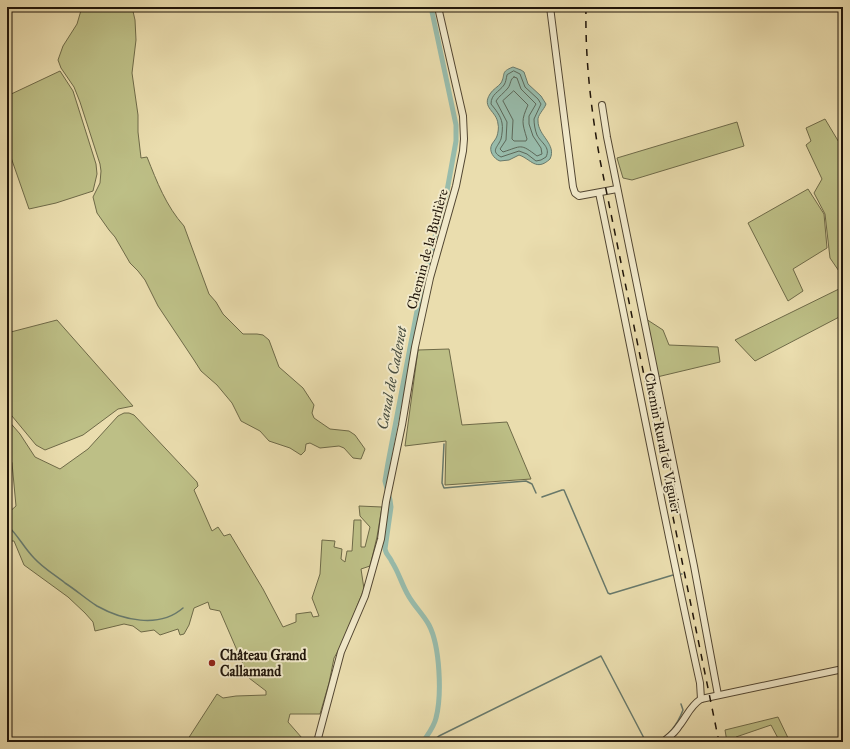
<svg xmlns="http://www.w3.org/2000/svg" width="850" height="749" font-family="'IM FELL Great Primer',serif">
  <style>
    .green { fill: #bdbf86; stroke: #6e6a48 }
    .water { fill: #98bcac; stroke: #68796b }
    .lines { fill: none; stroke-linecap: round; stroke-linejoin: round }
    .shore { stroke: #5c685a; stroke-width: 1 }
    .stream { stroke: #68796b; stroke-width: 1.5 }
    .canal { stroke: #98bcac; stroke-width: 5 }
    .minor-casing { stroke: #524632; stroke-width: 8 }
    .minor { stroke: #f1e9ca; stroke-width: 6 }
    .rail { stroke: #1f1409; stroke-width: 1.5; stroke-dasharray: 7 7; stroke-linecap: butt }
    .poi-dot { fill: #8f2418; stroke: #f1e9ca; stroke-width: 1.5 }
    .labels { text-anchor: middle; stroke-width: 4; stroke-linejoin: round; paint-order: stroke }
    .street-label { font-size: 14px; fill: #1f1409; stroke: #f1e9ca }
    .poi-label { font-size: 14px; font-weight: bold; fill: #1f1409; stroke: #f1e9ca; text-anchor: start }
    .water-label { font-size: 15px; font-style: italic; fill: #494f42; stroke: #f1e9ca }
  </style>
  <rect width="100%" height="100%" fill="#eaddae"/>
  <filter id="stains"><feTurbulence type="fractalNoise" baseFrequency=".005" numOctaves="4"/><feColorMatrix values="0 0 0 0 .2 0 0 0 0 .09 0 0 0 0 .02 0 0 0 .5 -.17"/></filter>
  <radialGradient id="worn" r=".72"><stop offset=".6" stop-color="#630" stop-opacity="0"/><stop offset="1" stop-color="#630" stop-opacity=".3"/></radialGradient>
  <!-- green -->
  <g class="green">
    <path d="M82 7H132L135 20 136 40 132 73 138 115V132L141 158 147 157C157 182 166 206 184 226L209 294 216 302 223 314 243 334H257L263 335 269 340 279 367 303 388 314 405 312 413 314 418 330 429 349 431 355 435 365 449 361 459 353 458 344 448 339 446 320 448 310 443 306 444 305 451 301 455 290 448 269 441 260 431 241 421 232 403 217 385 201 371 194 360 158 306 145 280 138 271 130 263 115 237 109 230 97 213 93 197 100 183 101 171 100 164 80 102 74 87 61 68 58 60 63 46 77 24Z"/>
    <path d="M60 71 73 91 96 164 97 174 93 191 56 203 29 209 7 146V96Z"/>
    <path d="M825 119 843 149V277L830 258 825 214 814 193 822 179 806 145 811 141 806 128Z"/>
    <path d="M737 122 744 146 632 180 623 178 617 158Z"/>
    <path d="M808 189 824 214 827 248 793 269 803 291 788 301 748 223Z"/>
    <path d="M843 287V315L755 361 735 340Z"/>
    <path d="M646 319 663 330 669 345 718 347 720 362 657 377Z"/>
    <path d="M57 320 133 406 118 409 83 435 45 450 36 445 7 410V333Z"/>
    <path d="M449 349 462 425 507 422 531 479 445 485 446 441 405 446 418 350Z"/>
    <path d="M124 413H129L134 415 197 482 198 486 194 490 212 531 218 527 224 536 230 534 263 589 283 627 296 622V614L311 612 313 617 319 616 312 598 320 574 322 540 335 541 334 547 342 549 341 559 345 562 347 551H352L354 520H361V547H365L370 527 360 516 359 506 382 507 377 537 370 566 361 569 364 589 342 644 334 658 329 683 320 714H290L288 722 302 738H316L314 742H186L217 694 223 698 236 696 266 695V691L249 678 220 611 210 609 208 602 194 608 189 625 184 634 180 635 178 629 160 635 154 630 141 632 133 626 124 624 95 631 93 622 85 613 68 597 24 565 14 541H7V514L16 506 12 463 7 448V419L20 434 35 457 60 469 88 449 118 416Z"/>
    <path d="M778 717 790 742H780L771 725 736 737 737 742H727L725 730Z"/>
  </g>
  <!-- water -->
  <path class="water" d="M513 67 521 70 524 72 528 84 541 96 546 104C544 110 537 115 538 121 538 136 557 144 550 159 536 172 531 159 519 155L509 160 500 161C494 159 488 151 492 144 494 141 496 139 497 136 498 133 499 127 498 124 497 111 481 108 490 94 493 89 498 87 501 83 506 74 500 72 513 67Z"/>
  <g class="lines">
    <!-- shore -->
    <g class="shore">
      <path d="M514 71 520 74 525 87 538 99 541 104 534 119C534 124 535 130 537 135 541 143 551 147 546 157L541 160 536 161 527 154 519 151 501 157C490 151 498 147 501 139 502 135 503 127 502 123 501 116 495 109 491 104 491 94 499 92 504 85 506 82 506 79 507 75Z"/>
      <path d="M514 77 517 78 521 89 536 104 529 116V124L533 136 541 148 542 154 537 156C520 143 522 146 503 152L500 149 506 140 507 122 496 101C499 96 504 93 508 88 511 84 510 79 514 77Z"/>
      <path d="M514 91 528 105C521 121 522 122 527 139L526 141H514L512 139 513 120 503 101Z"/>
    </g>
    <!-- stream -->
    <g class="stream">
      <path d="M444 444 442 483 444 488 526 481 532 484 536 493"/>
      <path d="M542 497 562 490H564L608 593 610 594 673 575"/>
      <path d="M7 525C18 535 24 548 34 558 43 568 55 575 65 583 76 590 86 599 97 606 122 620 159 629 183 608"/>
      <path d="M681 574H682"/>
      <path d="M431 742 439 736 601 656 646 742"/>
      <path d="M656 742C669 736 678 723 683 710L681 704"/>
    </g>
    <!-- canal -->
    <path class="canal" d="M423 742C428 734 434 727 436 718 442 695 440 646 429 625 423 614 414 606 408 595 402 585 399 573 392 562 390 557 386 555 385 549L391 507 390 500 385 481 388 463 421 290 447 191 456 141V125L431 7"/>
    <defs>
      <g id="minor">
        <path d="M550 7 573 187 575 193 579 196 617 189"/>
        <path d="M602 105 607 137 694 566 718 695"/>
        <path d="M599 193C633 356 664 520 700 683L701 699"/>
        <path d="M317 742 341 652 365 596 381 539 386 502 402 425 415 347 430 278 456 186 463 151 464 139 463 116 438 7"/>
        <path d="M663 742C669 737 675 733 679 726 687 716 690 706 701 699L843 669"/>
      </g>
    </defs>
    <!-- minor casing -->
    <use href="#minor" class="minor-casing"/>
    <!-- minor -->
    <use href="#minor" class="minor"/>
    <!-- rail -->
    <path class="rail" d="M586 7C585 59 591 109 600 160L719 742"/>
  </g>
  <!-- markers -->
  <circle class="poi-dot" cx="212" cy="663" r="4"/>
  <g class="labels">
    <!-- street labels -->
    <g class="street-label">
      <text transform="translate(427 249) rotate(-75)" y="5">Chemin de la Burlière</text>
      <text transform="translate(663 443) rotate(79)" y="5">Chemin Rural de Viguier</text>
    </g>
    <!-- poi labels -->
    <g class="poi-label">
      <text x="220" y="660">Château Grand<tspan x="220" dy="16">Callamand</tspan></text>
    </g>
    <!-- water labels -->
    <g class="water-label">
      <text transform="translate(392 378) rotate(-79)" y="5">Canal de Cadenet</text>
    </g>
  </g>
  <!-- margin -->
  <rect width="850" height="749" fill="none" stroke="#eaddae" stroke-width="24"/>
  <rect x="8" y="8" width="834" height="733" fill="none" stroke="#1f1409" stroke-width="2"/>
  <rect x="12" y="12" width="826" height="725" fill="none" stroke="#1f1409"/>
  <rect width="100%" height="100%" filter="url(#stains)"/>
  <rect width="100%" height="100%" fill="url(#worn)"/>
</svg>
